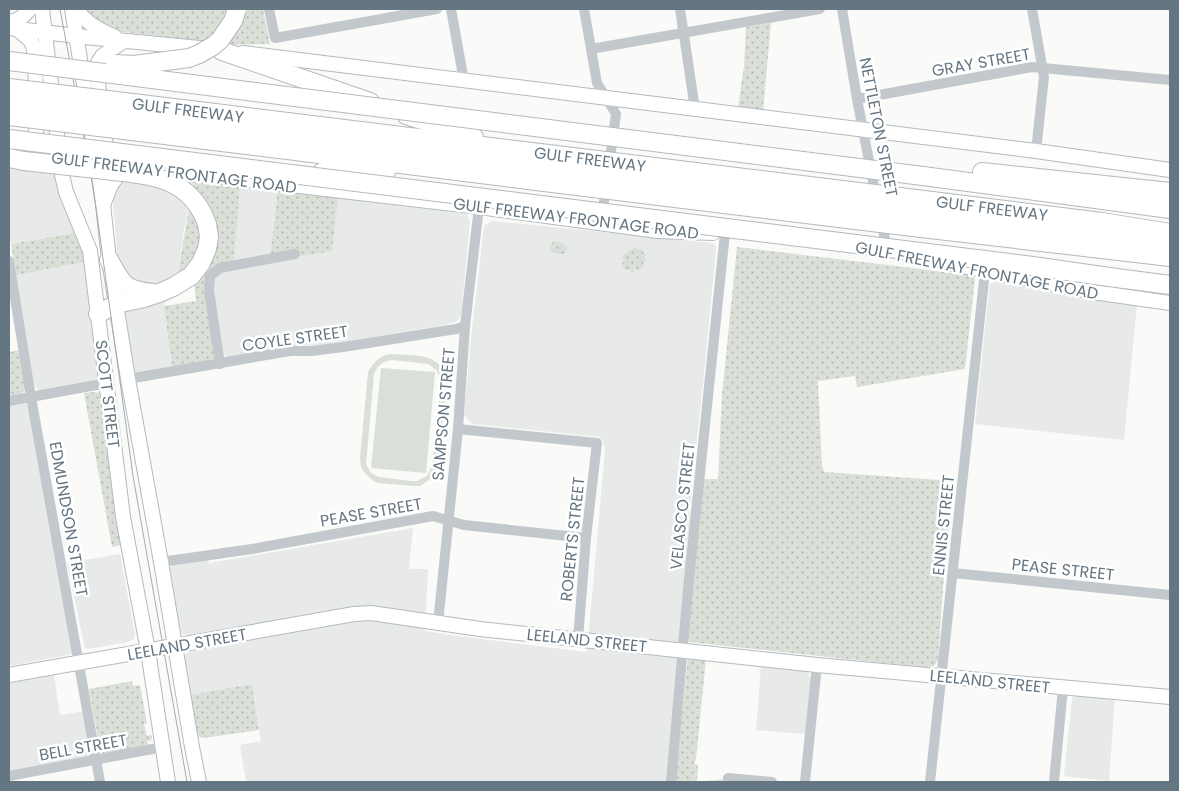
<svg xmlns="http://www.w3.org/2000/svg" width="1179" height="791" font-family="Poppins,sans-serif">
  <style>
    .built { fill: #e8e9e9 }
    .green { fill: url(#green-dots) }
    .pitch { fill: #dadfd7; fill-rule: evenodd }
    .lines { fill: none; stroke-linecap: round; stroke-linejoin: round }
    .secondary-casing { stroke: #b3babf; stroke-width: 16 }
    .motorway-casing { stroke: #b4b9bd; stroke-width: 20 }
    .minor { stroke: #c3c8cc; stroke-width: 10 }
    .secondary { stroke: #fff; stroke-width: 14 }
    .motorway { stroke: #fff; stroke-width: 18 }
    .tram { stroke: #a2aab0; stroke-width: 1 }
    .motorway-bridge-casing { stroke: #b4b9bd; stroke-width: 20; stroke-linecap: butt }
    .motorway-bridge { stroke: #fff; stroke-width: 18 }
    .labels { text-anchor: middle; stroke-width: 5; stroke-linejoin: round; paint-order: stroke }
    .street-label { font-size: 16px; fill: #657683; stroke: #fff }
  </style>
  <defs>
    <pattern id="green-dots" width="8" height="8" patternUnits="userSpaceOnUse" patternTransform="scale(1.25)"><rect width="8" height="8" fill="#dadfd7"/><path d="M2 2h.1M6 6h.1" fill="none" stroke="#b4b9b4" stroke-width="1.8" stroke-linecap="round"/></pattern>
  </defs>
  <rect width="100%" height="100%" fill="#fafaf8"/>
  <!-- built -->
  <g class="built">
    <path d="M9 162 52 166 61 200 75 233 11 244 9 233Z"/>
    <path d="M120 180H195L184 230 177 277 164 306 172 368 136 373 134 369 118 267 113 198 114 190Z"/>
    <path d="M240 186 278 190 270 256 234 263Z"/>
    <path d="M338 198 466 214 469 218 470 221 461 315 459 319 455 322 445 325 414 330 324 345 297 346 227 358 224 355 213 284 215 275 219 272 331 251Z"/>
    <path d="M492 221 712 243 716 246V251L704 374 693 474 678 676 668 782H246L240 745 261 741 252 684 189 695 183 658 185 655 188 652 224 645 221 630 187 635 182 634 178 630 168 573 169 569 173 565 208 559 209 563 413 528 409 569H428L425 631 457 636 587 652 605 450 603 441 600 437 473 424 469 421 464 415 471 338 484 226Z"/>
    <path d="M85 262 101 375 96 380 43 391 39 390 34 384 16 275Z"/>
    <path d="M995 281H1001L1069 296 1137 305 1124 440 975 424 989 290 990 284Z"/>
    <path d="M27 401 74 652 68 655 9 666V404Z"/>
    <path d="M120 554 135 635 133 640 127 642 89 649 85 648 84 644 67 563Z"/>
    <path d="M761 666 807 670 811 679 805 734 756 730Z"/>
    <path d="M54 675 60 715 85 711 91 756 9 772V683Z"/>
    <path d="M1077 696 1115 698 1109 781 1064 776 1072 699 1073 697Z"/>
  </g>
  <!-- green -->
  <g class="green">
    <path d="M80 9H232L210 42 124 32 106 29Z"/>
    <path d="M243 9H263L270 44 224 45Z"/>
    <path d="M771 23 763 111 738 107 744 66 746 27Z"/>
    <path d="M195 180 240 186 234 263 207 275 218 358 172 368 164 306 196 301 194 283 208 265 193 189Z"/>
    <path d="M278 190 338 198 332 251 298 257 270 256Z"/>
    <path d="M190 204 203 231 194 263 177 277Z"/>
    <path d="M75 233 80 242 85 262 16 275 11 244Z"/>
    <path d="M558 241 567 247 565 254C557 254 543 252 553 242Z"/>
    <path d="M635 247 638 250 640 249 646 255 644 257 646 260 643 263 644 266 637 271 636 269 632 272 629 269 626 271 621 264 624 261 621 257Z"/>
    <path d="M737 247 970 275 975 278 965 369 857 387 855 376 818 381 822 465 824 472 954 481 945 559 938 660 934 666 927 667C847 660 768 650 689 642L688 635 702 479H718L722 395Z"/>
    <path d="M19 350 26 387C23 395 16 395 9 396V352Z"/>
    <path d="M95 392 100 393 103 396 122 545 112 547 84 393Z"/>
    <path d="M688 657 706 659 696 759 694 764 698 765 697 782 725 779 726 782H675Z"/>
    <path d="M132 681 133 686 140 685 147 723 144 724 147 736 152 735V738L151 740 147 741 148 745 106 754 103 753 100 750 89 689Z"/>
    <path d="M252 684 259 730 203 738 199 737 197 734 189 695Z"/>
  </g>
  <!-- pitch -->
  <g class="pitch">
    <path d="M392 354C414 356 440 352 447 379L438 467 432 478 420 486H413L378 483 372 480 364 472 361 467 360 458 368 372C373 362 380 355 392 354ZM392 360 429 364 437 371 441 381 432 466 427 476 417 481H411L379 477 371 473 366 464 374 374C377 366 383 361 392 360Z"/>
    <path d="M381 368 435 372 426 473 371 468Z"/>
  </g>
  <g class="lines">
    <defs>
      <g id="secondary">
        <path d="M42 9 62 175 66 192 90 251 123 517 148 651 168 782"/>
        <path d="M72 9 103 204 109 260 128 379 161 562 192 747 199 782"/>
        <path d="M76 9C88 24 97 29 115 37"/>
        <path d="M9 23 21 18 30 9"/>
        <path d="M9 28 85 37 210 49"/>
        <path d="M17 29 31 41 34 49 38 124 34 138 26 144 22 145"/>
        <path d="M124 41 102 56 96 66 105 141 111 155 133 165"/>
        <path d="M243 53 1036 151 1170 170"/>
        <path d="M139 166 196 174"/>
        <path d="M223 177 479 207 658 231 713 233"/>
        <path d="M104 203C110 186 112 179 128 168"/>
        <path d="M942 262 1093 292 1170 303"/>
        <path d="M9 675 354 614 371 613 480 629 817 665 1170 697"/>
      </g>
      <g id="motorway">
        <path d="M222 51 370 102"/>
        <path d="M215 113 540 153"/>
        <path d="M406 115 474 137"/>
        <path d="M217 128 538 167"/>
        <path d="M222 142 536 181"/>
        <path d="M322 172H386"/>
        <path d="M982 172 1170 192"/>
        <path d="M187 173H234"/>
        <path d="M923 176 1170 209"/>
        <path d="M924 200 1102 222 1170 233"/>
        <path d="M923 214 1170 245"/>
        <path d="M921 228 1170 257"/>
        <path d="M109 260C123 285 124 290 153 293"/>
        <path d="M1109 277 1170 285"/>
        <path d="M98 314 116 304 144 298 159 293 173 287 191 276 201 263 207 249 209 237 207 224"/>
      </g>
    </defs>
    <!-- secondary casing -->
    <use href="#secondary" class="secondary-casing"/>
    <!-- motorway casing -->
    <use href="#motorway" class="motorway-casing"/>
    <!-- minor -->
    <g class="minor">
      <path d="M269 9 275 38 437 9"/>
      <path d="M451 9 464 81"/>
      <path d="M584 9 597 83 616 114 609 166"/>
      <path d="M680 9 695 109"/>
      <path d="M842 9 857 99 876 197"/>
      <path d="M1032 9 1044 77 1036 151"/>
      <path d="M591 49 820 9"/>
      <path d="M857 99 1032 67 1170 80"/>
      <path d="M602 218 606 185"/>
      <path d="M881 219 887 251"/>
      <path d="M9 261 31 397 100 782"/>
      <path d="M220 364 209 290 210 276 220 268 295 254"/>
      <path d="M128 379 290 351H312L343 347 456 329 465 326"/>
      <path d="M9 401 107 383"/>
      <path d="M458 429 597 443 586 538 578 639"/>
      <path d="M161 562 252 549 433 516 464 525 586 538"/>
      <path d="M953 573 1170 595"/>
      <path d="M438 623 458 429 465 326 479 207"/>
      <path d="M9 776 163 747"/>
      <path d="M728 778 772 782"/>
      <path d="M671 782 689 579 725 233"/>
      <path d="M805 782 817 665"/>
      <path d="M930 782 985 271"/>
      <path d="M1054 782 1063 688"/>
    </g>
    <!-- secondary -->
    <use href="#secondary" class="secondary"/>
    <!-- motorway -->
    <use href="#motorway" class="motorway"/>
    <!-- tram -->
    <path class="tram" d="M60 9 93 186 133 476 187 782"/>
    <defs>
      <g id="motorway-bridge">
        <path d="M9 61 923 176"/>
        <path d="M115 64 134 65 189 58 199 54 213 46 220 40 233 21 237 9"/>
        <path d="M9 88 215 113"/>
        <path d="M9 101 217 128"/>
        <path d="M9 116 222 142"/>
        <path d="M9 139 1033 266 1109 277"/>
        <path d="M540 153 924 200"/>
        <path d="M9 158 24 161C51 164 78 167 105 170 127 173 157 174 177 186 192 195 201 207 207 224"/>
        <path d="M538 167 923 214"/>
        <path d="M536 181 921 228"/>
      </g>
    </defs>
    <!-- motorway-bridge casing -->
    <use href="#motorway-bridge" class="motorway-bridge-casing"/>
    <!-- motorway-bridge -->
    <use href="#motorway-bridge" class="motorway-bridge"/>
  </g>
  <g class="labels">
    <!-- street labels -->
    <g class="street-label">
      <text transform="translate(981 62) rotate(-10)" y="6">GRAY STREET</text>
      <text transform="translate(188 110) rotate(7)" y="6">GULF FREEWAY</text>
      <text transform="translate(879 127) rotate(79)" y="6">NETTLETON STREET</text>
      <text transform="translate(590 159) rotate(7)" y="6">GULF FREEWAY</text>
      <text transform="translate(174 172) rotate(7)" y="6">GULF FREEWAY FRONTAGE ROAD</text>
      <text transform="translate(992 208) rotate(7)" y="6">GULF FREEWAY</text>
      <text transform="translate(576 218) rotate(7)" y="6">GULF FREEWAY FRONTAGE ROAD</text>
      <text transform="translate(977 270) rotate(11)" y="6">GULF FREEWAY FRONTAGE ROAD</text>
      <text transform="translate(295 338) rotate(-8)" y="6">COYLE STREET</text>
      <text transform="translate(108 394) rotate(83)" y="6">SCOTT STREET</text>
      <text transform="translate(443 414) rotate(-85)" y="6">SAMPSON STREET</text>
      <text transform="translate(682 506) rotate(-84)" y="6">VELASCO STREET</text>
      <text transform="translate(371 512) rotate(-10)" y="6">PEASE STREET</text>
      <text transform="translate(69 519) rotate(80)" y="6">EDMUNDSON STREET</text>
      <text transform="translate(943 525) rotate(-84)" y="6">ENNIS STREET</text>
      <text transform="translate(572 539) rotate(-84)" y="6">ROBERTS STREET</text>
      <text transform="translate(1063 569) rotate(6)" y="6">PEASE STREET</text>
      <text transform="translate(587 640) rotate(6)" y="6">LEELAND STREET</text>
      <text transform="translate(187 644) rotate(-10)" y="6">LEELAND STREET</text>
      <text transform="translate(990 681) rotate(6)" y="6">LEELAND STREET</text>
      <text transform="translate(83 747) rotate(-10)" y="6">BELL STREET</text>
    </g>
  </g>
  <!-- border -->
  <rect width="1179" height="791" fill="none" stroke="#657683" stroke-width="20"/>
</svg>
